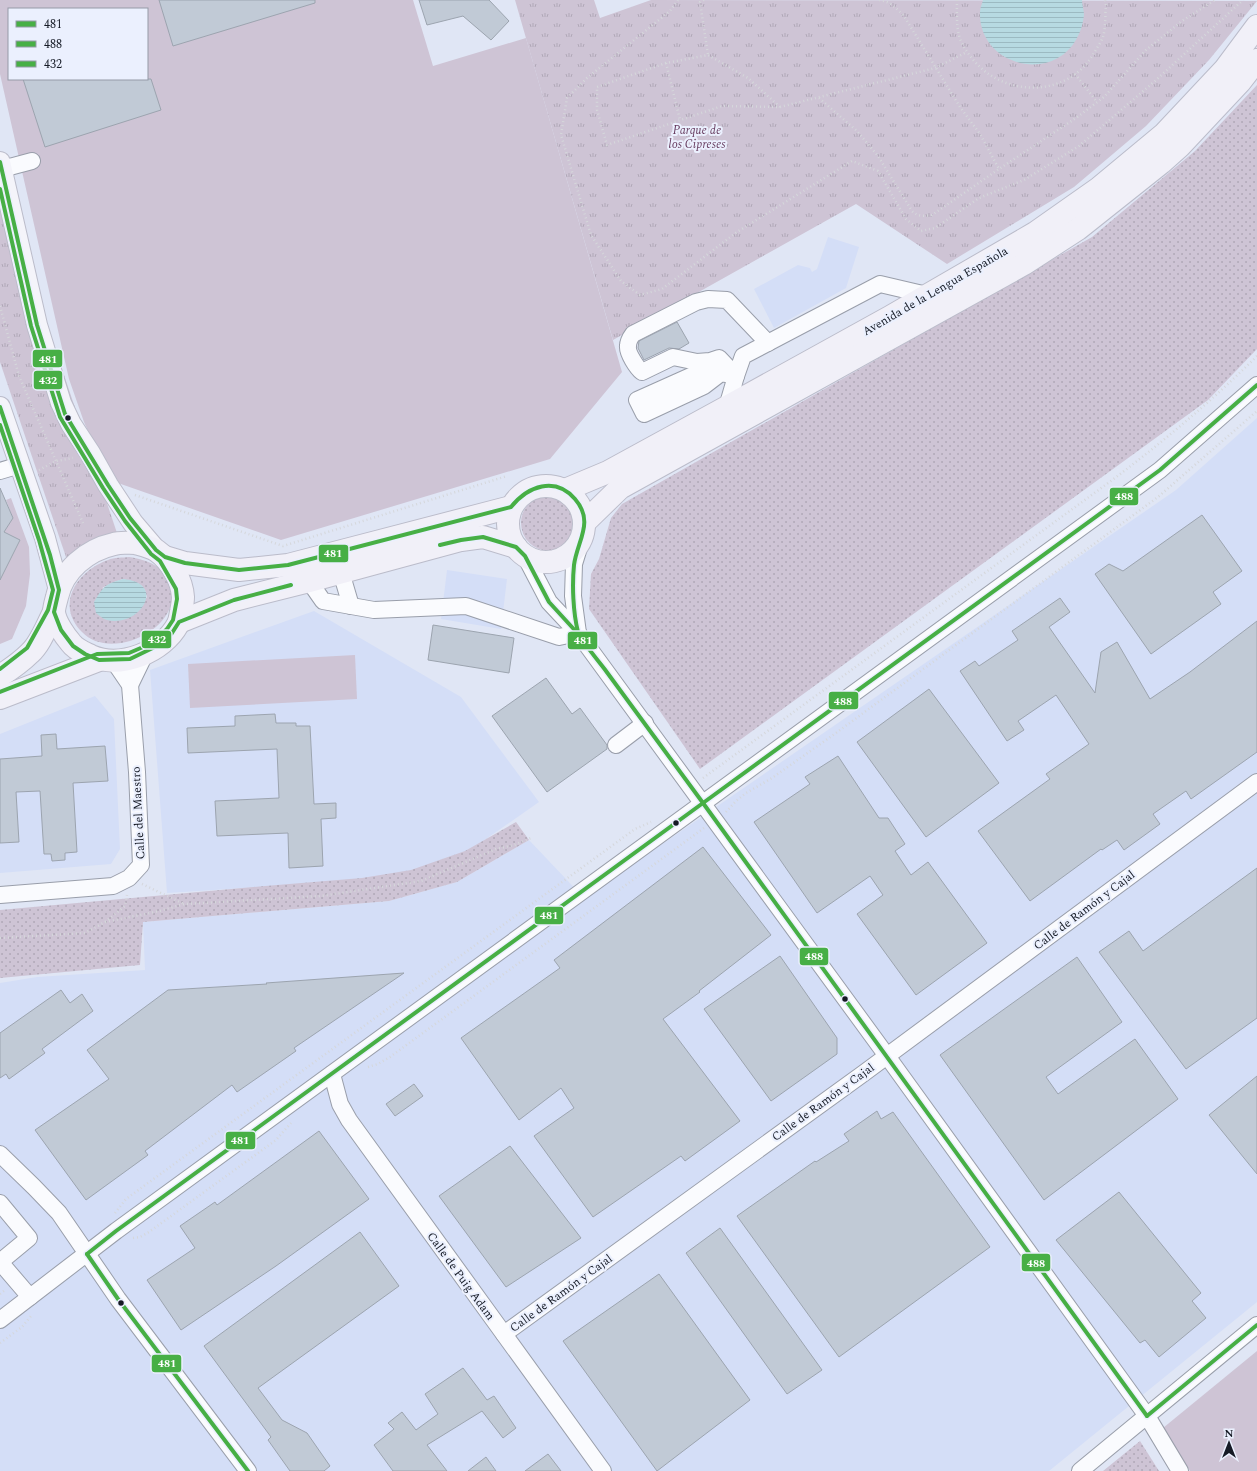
<svg xmlns="http://www.w3.org/2000/svg" width="1257" height="1471" font-family="Spectral,serif">
  <style>
    .built { fill: #d4def7 }
    .grass { fill: url(#grass-dots); fill-rule: evenodd }
    .park { fill: url(#park-tufts) }
    .garden { fill: #cec4d5; fill-rule: evenodd }
    .water { fill: url(#water-rules) }
    .building { fill: #c1cad6; stroke: #9ca4af }
    .lines { fill: none; stroke-linecap: round; stroke-linejoin: round }
    .minor-casing { stroke: #999eaa; stroke-width: 18 }
    .major-casing { stroke: #bbbcca; stroke-width: 22 }
    .highway-casing { stroke: #bbbcca; stroke-width: 24 }
    .path { stroke: #d5d7db; stroke-width: 2.5; stroke-dasharray: 1 3; stroke-linecap: butt }
    .minor { stroke: #fafbfe; stroke-width: 16 }
    .major { stroke: #f4f4fa; stroke-width: 20 }
    .highway { stroke: #f1f0f8; stroke-width: 22 }
    .bus-1-casing { stroke: #ebf0fe; stroke-width: 7 }
    .bus-2-casing { stroke: #ebf0fe; stroke-width: 7 }
    .bus-3-casing { stroke: #ebf0fe; stroke-width: 7 }
    .bus-1 { stroke: #47af45; stroke-width: 4 }
    .bus-2 { stroke: #47af45; stroke-width: 4 }
    .bus-3 { stroke: #47af45; stroke-width: 4 }
    .bus-dot { fill: #151a25; stroke: #ebf0fe; stroke-width: 1.5 }
    .labels { text-anchor: middle; stroke-width: 4; stroke-linejoin: round; paint-order: stroke }
    .park-label { font-size: 12px; font-style: italic; fill: #663b5e; stroke: #ebf0fe }
    .street-label { font-size: 12px; fill: #151a25; stroke: #ebf0fe }
    .line-badge { stroke: #ebf0fe; stroke-width: 1.5 }
    .badge-label { font-size: 11px; text-anchor: middle; font-weight: bold; fill: #fff }
  </style>
  <defs>
    <pattern id="grass-dots" width="8" height="8" patternUnits="userSpaceOnUse"><rect width="8" height="8" fill="#cec4d5"/><path d="M2 2h.1M6 6h.1" fill="none" stroke="#b0a8b7" stroke-width="1.8" stroke-linecap="round"/></pattern>
    <pattern id="park-tufts" width="24" height="20" patternUnits="userSpaceOnUse"><rect width="24" height="20" fill="#cec4d5"/><path d="M3 7l-1-3M5 7V3M7 7l1-3M15 17l-1-3M17 17v-4M19 17l1-3" fill="none" stroke="#b0a8b7"/></pattern>
    <pattern id="water-rules" width="6" height="5" patternUnits="userSpaceOnUse"><rect width="6" height="5" fill="#b7dae2"/><path d="M0 2.5h6" fill="none" stroke="#9cbac2"/></pattern>
  </defs>
  <rect width="100%" height="100%" fill="#e0e6f5"/>
  <!-- built -->
  <g class="built">
    <path d="M828 237 859 247 846 288 774 328 754 289 798 265 810 268 812 272 817 269Z"/>
    <path d="M1257 418V1302L1049 1471H0V983L37 977 145 970 143 922 389 901 457 882 529 840 584 898 1176 490Z"/>
    <path d="M447 570 507 579 501 629 441 619Z"/>
    <path d="M314 611 461 697 539 802 466 853 412 871 350 881 167 893 150 670Z"/>
    <path d="M95 696 114 719 120 849 111 864 0 873V734Z"/>
  </g>
  <!-- grass -->
  <g class="grass">
    <path d="M1257 85V349L1208 400 700 769 589 609 591 574 599 559 611 518 622 504 1092 237 1195 151Z"/>
    <circle cx="549" cy="523" r="28"/>
    <path d="M129 557C147 560 166 566 170 586 171 592 173 598 171 604 163 637 106 658 82 632 55 604 77 571 108 560 114 557 123 558 129 557ZM123 579C136 583 145 582 147 598L102 588 114 582Z"/>
    <path d="M516 822 529 840 457 882 389 901 143 922 140 965 0 978V910L265 886 362 878 411 870 465 851Z"/>
    <path d="M1140 1441 1159 1471H1103Z"/>
  </g>
  <!-- park -->
  <g class="park">
    <path d="M515 0H594L600 18 651 0 1257 1 1209 60 1146 126 1074 187 947 264 856 204 613 340Z"/>
    <path d="M0 184 119 539 66 557 0 362Z"/>
  </g>
  <!-- garden -->
  <g class="garden">
    <path d="M0 0H413L433 66 526 38 622 372 550 459 281 540 118 483 93 442 84 422 69 379 0 74ZM9 9H147V79H9Z"/>
    <path d="M11 498 29 547 30 574 26 606 12 639 0 644V579L20 540 4 532 13 518 6 500Z"/>
    <path d="M355 655 357 699 190 708 188 664Z"/>
    <path d="M1257 1351V1471H1190L1163 1428Z"/>
  </g>
  <!-- water -->
  <g class="water">
    <path d="M983 0H1082C1082 5 1084 10 1084 15 1083 23 1081 31 1077 38 1052 85 978 65 980 12 980 8 982 4 983 0Z"/>
    <path d="M123 579C168 583 140 628 107 620 103 619 100 616 96 613L94 602C103 587 105 584 123 579Z"/>
  </g>
  <!-- building -->
  <g class="building">
    <path d="M159 0H315V3L173 46Z"/>
    <path d="M419 0H489L509 21 491 40 463 16 427 25Z"/>
    <path d="M23 79H151L161 110 45 147Z"/>
    <path d="M677 322 689 343 679 349 669 348 644 360 638 348 639 341Z"/>
    <path d="M0 488 13 518 4 532 20 540 0 580Z"/>
    <path d="M1202 515 1242 571 1213 592 1221 604 1151 654 1095 574 1109 564 1123 571Z"/>
    <path d="M1060 598 1070 612 1049 627 1095 693 1101 652 1117 642 1150 699 1190 672 1257 621V752L1191 799 1186 791 1153 814 1160 824 1124 850 1117 840 1102 850 1101 849 1030 901 978 831 1050 779 1046 774 1089 744 1056 695 1018 721 1024 730 1007 741 960 671 975 661 979 666 1018 640 1012 631Z"/>
    <path d="M433 625 514 638 509 673 428 660Z"/>
    <path d="M546 678 572 714 580 708 607 745V749L547 792 492 716Z"/>
    <path d="M929 689 999 783 926 837 857 742Z"/>
    <path d="M275 714 276 723H296V726H310L314 804 336 803V818L321 819 323 866 289 868 288 833 217 836 215 801 279 798 277 749 188 753 187 728 235 726V716Z"/>
    <path d="M56 734 57 749 105 746 108 781 73 783 77 852 65 853V860L52 861 51 854H44L40 791 16 792 19 842 0 843V759L42 756 41 735Z"/>
    <path d="M838 756 879 818H888L905 844 895 851 911 875 928 862 987 943 916 995 857 914 883 895 870 876 817 913 754 822 810 784 805 777Z"/>
    <path d="M703 847 771 935 699 991 700 992 663 1019 740 1121 685 1161 681 1156 593 1217 534 1136 574 1108 561 1088 519 1120 461 1038 560 968 554 960Z"/>
    <path d="M1257 868V1018L1186 1069 1099 952 1129 931 1143 951Z"/>
    <path d="M780 956 837 1038V1054L771 1101 704 1009Z"/>
    <path d="M1077 957 1122 1022 1046 1077 1058 1094 1135 1039 1178 1099 1044 1200 940 1055Z"/>
    <path d="M404 973 294 1048 296 1051 237 1092 232 1085 145 1151 148 1155 86 1200 35 1130 109 1079 87 1050 168 990 267 984 266 983Z"/>
    <path d="M61 990 70 1003 82 994 93 1011 42 1049 45 1053 9 1079 6 1074 0 1078V1033Z"/>
    <path d="M1257 1076V1174L1209 1115Z"/>
    <path d="M414 1084 423 1096 395 1116 386 1104Z"/>
    <path d="M877 1111 881 1119 893 1112 990 1247 839 1357 737 1216 815 1161 816 1162 849 1141 844 1134Z"/>
    <path d="M319 1131 369 1199 276 1266 181 1330 147 1280 195 1248 180 1226 215 1202 217 1205Z"/>
    <path d="M510 1146 581 1238 506 1287 439 1196Z"/>
    <path d="M1119 1192 1201 1293 1192 1301 1206 1318 1159 1357 1145 1340 1140 1343 1056 1240Z"/>
    <path d="M720 1228 822 1370 787 1394 686 1253Z"/>
    <path d="M360 1232 399 1286 258 1388 282 1420 307 1433 330 1466 324 1471H290L268 1440 271 1437 204 1346Z"/>
    <path d="M659 1274 750 1400 657 1471 563 1341Z"/>
    <path d="M463 1368 487 1400 494 1396 516 1428 503 1438 482 1411 427 1445 447 1471H393L374 1445 394 1429 388 1423 402 1412 416 1430 438 1414 425 1394Z"/>
    <path d="M548 1454 561 1471H525Z"/>
    <path d="M486 1457 496 1471H468Z"/>
  </g>
  <g class="lines">
    <defs>
      <g id="minor">
        <path d="M2 169 32 161"/>
        <path d="M721 373 704 386 644 414 637 400 704 370 736 376 743 356 880 284 927 295"/>
        <path d="M727 407 736 376 719 358 710 361 697 362 673 357 642 372C637 368 627 353 628 346 628 341 630 338 633 334L696 302 708 299 727 300 768 343"/>
        <path d="M0 471 20 465"/>
        <path d="M525 556 549 602 578 633 887 1056 1147 1416 1180 1471"/>
        <path d="M341 572 351 606"/>
        <path d="M309 581 323 601 374 610 466 606 559 637 578 633"/>
        <path d="M578 633 573 596 574 564 582 538"/>
        <path d="M130 685 146 652"/>
        <path d="M616 745 645 723"/>
        <path d="M0 895 113 886 129 878 141 865 137 772 130 685 113 660"/>
        <path d="M332 1074 340 1104 349 1120 603 1471"/>
        <path d="M0 1154 34 1187 59 1213 118 1299 248 1471"/>
        <path d="M0 1203 29 1238 0 1262"/>
        <path d="M0 1262 30 1297"/>
        <path d="M0 1320 116 1231 1160 470 1257 385"/>
        <path d="M504 1334 864 1073 1257 782"/>
        <path d="M1080 1471 1257 1325"/>
      </g>
      <g id="major">
        <path d="M0 162 37 325 61 403 71 424 90 453 108 485 133 523 156 550"/>
        <path d="M0 407 45 538 59 590"/>
      </g>
      <g id="highway">
        <circle cx="546" cy="524" r="38"/>
        <path d="M565 490 608 472 727 407 890 317 1035 233 1099 188 1164 134 1225 69 1257 26"/>
        <path d="M585 522 620 488 1024 264 1078 229 1161 163 1180 146 1240 82 1257 60"/>
        <path d="M135 543C142 545 151 547 157 551 171 561 182 580 183 597 183 602 182 607 181 612 180 616 180 620 178 624 163 652 121 669 91 656 85 653 76 650 71 643 65 636 55 622 54 612 54 607 56 601 57 597 63 570 87 550 114 544 120 542 128 543 135 543Z"/>
        <path d="M165 557 185 563 239 570 288 565 511 507"/>
        <path d="M179 622 234 600 309 581 461 540 483 537 516 547"/>
        <path d="M0 676C11 669 21 662 30 653 41 643 47 625 54 612"/>
        <path d="M0 698 99 660"/>
      </g>
    </defs>
    <!-- minor casing -->
    <use href="#minor" class="minor-casing"/>
    <!-- major casing -->
    <use href="#major" class="major-casing"/>
    <!-- highway casing -->
    <use href="#highway" class="highway-casing"/>
    <!-- path -->
    <g class="path">
      <path d="M678 0 670 11 587 78 567 98 561 135 591 235 621 281 640 295 662 289 737 232 852 161 878 171 906 219 921 231 935 228 979 198 1024 180 1079 146 1155 81 1243 0"/>
      <path d="M704 0 700 2 708 55"/>
      <path d="M879 0C890 1 897 9 904 16L960 107 980 134 999 169"/>
      <path d="M957 0C957 13 956 26 960 39 964 48 969 55 975 62 1007 98 1069 97 1094 53 1097 48 1101 42 1103 37 1106 27 1105 14 1106 4L1105 0"/>
      <path d="M666 63 680 120"/>
      <path d="M1075 74 1097 102"/>
      <path d="M819 98 857 131 878 156 912 211C918 217 923 216 932 215L999 169 1076 118 1104 97 1146 50 1182 21 1215 0"/>
      <path d="M780 107 748 78 708 55 666 63 597 87V110L607 145 722 106 780 107 935 68 967 52"/>
      <path d="M0 306 19 376 83 523"/>
      <path d="M39 470 56 461 73 458"/>
      <path d="M135 495 283 546 507 476"/>
      <path d="M703 778 1115 478C1165 440 1213 400 1257 356"/>
      <path d="M726 812 736 801 746 793 772 778 836 733 1158 497 1257 411"/>
      <path d="M142 884 184 904"/>
      <path d="M105 922 125 906 127 895"/>
      <path d="M0 938 85 933 105 922 155 912 185 904 321 896 421 881 496 849 514 845 531 838"/>
      <path d="M368 1067 378 1064 390 1057 704 828"/>
      <path d="M115 1213 126 1199 635 829 651 822"/>
      <path d="M133 1238 140 1237 149 1232 276 1140 291 1123"/>
      <path d="M0 1294 5 1290"/>
      <path d="M0 1343 22 1327 31 1316"/>
    </g>
    <!-- minor -->
    <use href="#minor" class="minor"/>
    <!-- major -->
    <use href="#major" class="major"/>
    <!-- highway -->
    <use href="#highway" class="highway"/>
    <defs>
      <g id="bus-1">
        <path d="M0 162 37 325 65 414 108 485 130 518 156 550 165 557 185 563 239 570 288 565 511 507C528 486 555 476 575 499 595 522 577 541 574 565 572 585 573 612 578 632 580 639 600 663 606 671 638 715 671 759 703 803"/>
        <path d="M0 407 50 555 59 590 54 612 61 630 73 646 85 654 99 660 130 659 161 644 172 633 179 622 234 600 291 585"/>
        <path d="M440 545 461 540 483 537 516 547 525 556 549 602 581 637"/>
        <path d="M87 1254 116 1231 703 803"/>
        <path d="M87 1254 118 1299 248 1471"/>
      </g>
      <g id="bus-2">
        <path d="M703 803 1147 1416"/>
        <path d="M703 803 1160 470 1257 385"/>
        <path d="M1147 1416 1257 1325"/>
      </g>
      <g id="bus-3">
        <path d="M0 189 31 326 60 417 103 488 125 521 151 554 160 561 176 589 177 599 173 620 167 629 157 639 143 647 129 653 97 654 0 692"/>
        <path d="M0 425 39 540 53 590 48 610 27 648 0 669"/>
      </g>
    </defs>
    <!-- bus-1 casing -->
    <use href="#bus-1" class="bus-1-casing"/>
    <!-- bus-2 casing -->
    <use href="#bus-2" class="bus-2-casing"/>
    <!-- bus-3 casing -->
    <use href="#bus-3" class="bus-3-casing"/>
    <!-- bus-1 -->
    <use href="#bus-1" class="bus-1"/>
    <!-- bus-2 -->
    <use href="#bus-2" class="bus-2"/>
    <!-- bus-3 -->
    <use href="#bus-3" class="bus-3"/>
  </g>
  <!-- markers -->
  <g class="bus-dot">
    <circle cx="68" cy="418" r="3.5"/>
    <circle cx="676" cy="823" r="3.5"/>
    <circle cx="845" cy="999" r="3.5"/>
    <circle cx="121" cy="1303" r="3.5"/>
  </g>
  <g class="labels">
    <!-- park labels -->
    <g class="park-label">
      <text x="697" y="134">Parque de<tspan x="697" dy="14">los Cipreses</tspan></text>
    </g>
    <!-- street labels -->
    <g class="street-label">
      <text transform="translate(935 291) rotate(-30)" y="4">Avenida de la Lengua Española</text>
      <text transform="translate(138 813) rotate(-93)" y="4">Calle del Maestro</text>
      <text transform="translate(1084 910) rotate(-37)" y="4">Calle de Ramón y Cajal</text>
      <text transform="translate(823 1102) rotate(-36)" y="4">Calle de Ramón y Cajal</text>
      <text transform="translate(461 1276) rotate(54)" y="4">Calle de Puig Adam</text>
      <text transform="translate(561 1293) rotate(-36)" y="4">Calle de Ramón y Cajal</text>
    </g>
  </g>
  <g class="line-badge">
    <rect x="32" y="349" width="31" height="19" rx="4" fill="#47af45"/>
    <rect x="33" y="370" width="30" height="20" rx="4" fill="#47af45"/>
    <rect x="1109" y="487" width="30" height="19" rx="4" fill="#47af45"/>
    <rect x="318" y="544" width="31" height="19" rx="4" fill="#47af45"/>
    <rect x="141" y="630" width="31" height="19" rx="4" fill="#47af45"/>
    <rect x="567" y="631" width="31" height="19" rx="4" fill="#47af45"/>
    <rect x="828" y="691" width="31" height="19" rx="4" fill="#47af45"/>
    <rect x="534" y="906" width="30" height="19" rx="4" fill="#47af45"/>
    <rect x="799" y="947" width="30" height="19" rx="4" fill="#47af45"/>
    <rect x="225" y="1131" width="31" height="19" rx="4" fill="#47af45"/>
    <rect x="1021" y="1253" width="30" height="19" rx="4" fill="#47af45"/>
    <rect x="151" y="1354" width="31" height="19" rx="4" fill="#47af45"/>
  </g>
  <g class="badge-label">
    <text x="48" y="363">481</text>
    <text x="48" y="384">432</text>
    <text x="1124" y="500">488</text>
    <text x="333" y="557">481</text>
    <text x="157" y="643">432</text>
    <text x="583" y="644">481</text>
    <text x="843" y="705">488</text>
    <text x="549" y="919">481</text>
    <text x="814" y="960">488</text>
    <text x="240" y="1144">481</text>
    <text x="1036" y="1267">488</text>
    <text x="167" y="1367">481</text>
  </g>
  <!-- legend -->
  <rect x="8" y="8" width="140" height="72" fill="#ebf0fe" stroke="#959aa7"/>
  <rect x="16" y="21" width="20" height="6" fill="#47af45" stroke="#959aa7"/>
  <text x="44" y="28" font-size="12" fill="#151a25">481</text>
  <rect x="16" y="41" width="20" height="6" fill="#47af45" stroke="#959aa7"/>
  <text x="44" y="48" font-size="12" fill="#151a25">488</text>
  <rect x="16" y="61" width="20" height="6" fill="#47af45" stroke="#959aa7"/>
  <text x="44" y="68" font-size="12" fill="#151a25">432</text>
  <!-- north arrow -->
  <g transform="translate(1229 1443)" stroke="#ebf0fe" stroke-width="3" paint-order="stroke">
  <path d="M0-3L7 15L0 10L-7 15Z" fill="#151a25"/>
  <text y="-6" font-size="11" font-weight="bold" text-anchor="middle" fill="#151a25">N</text>
  </g>
</svg>
